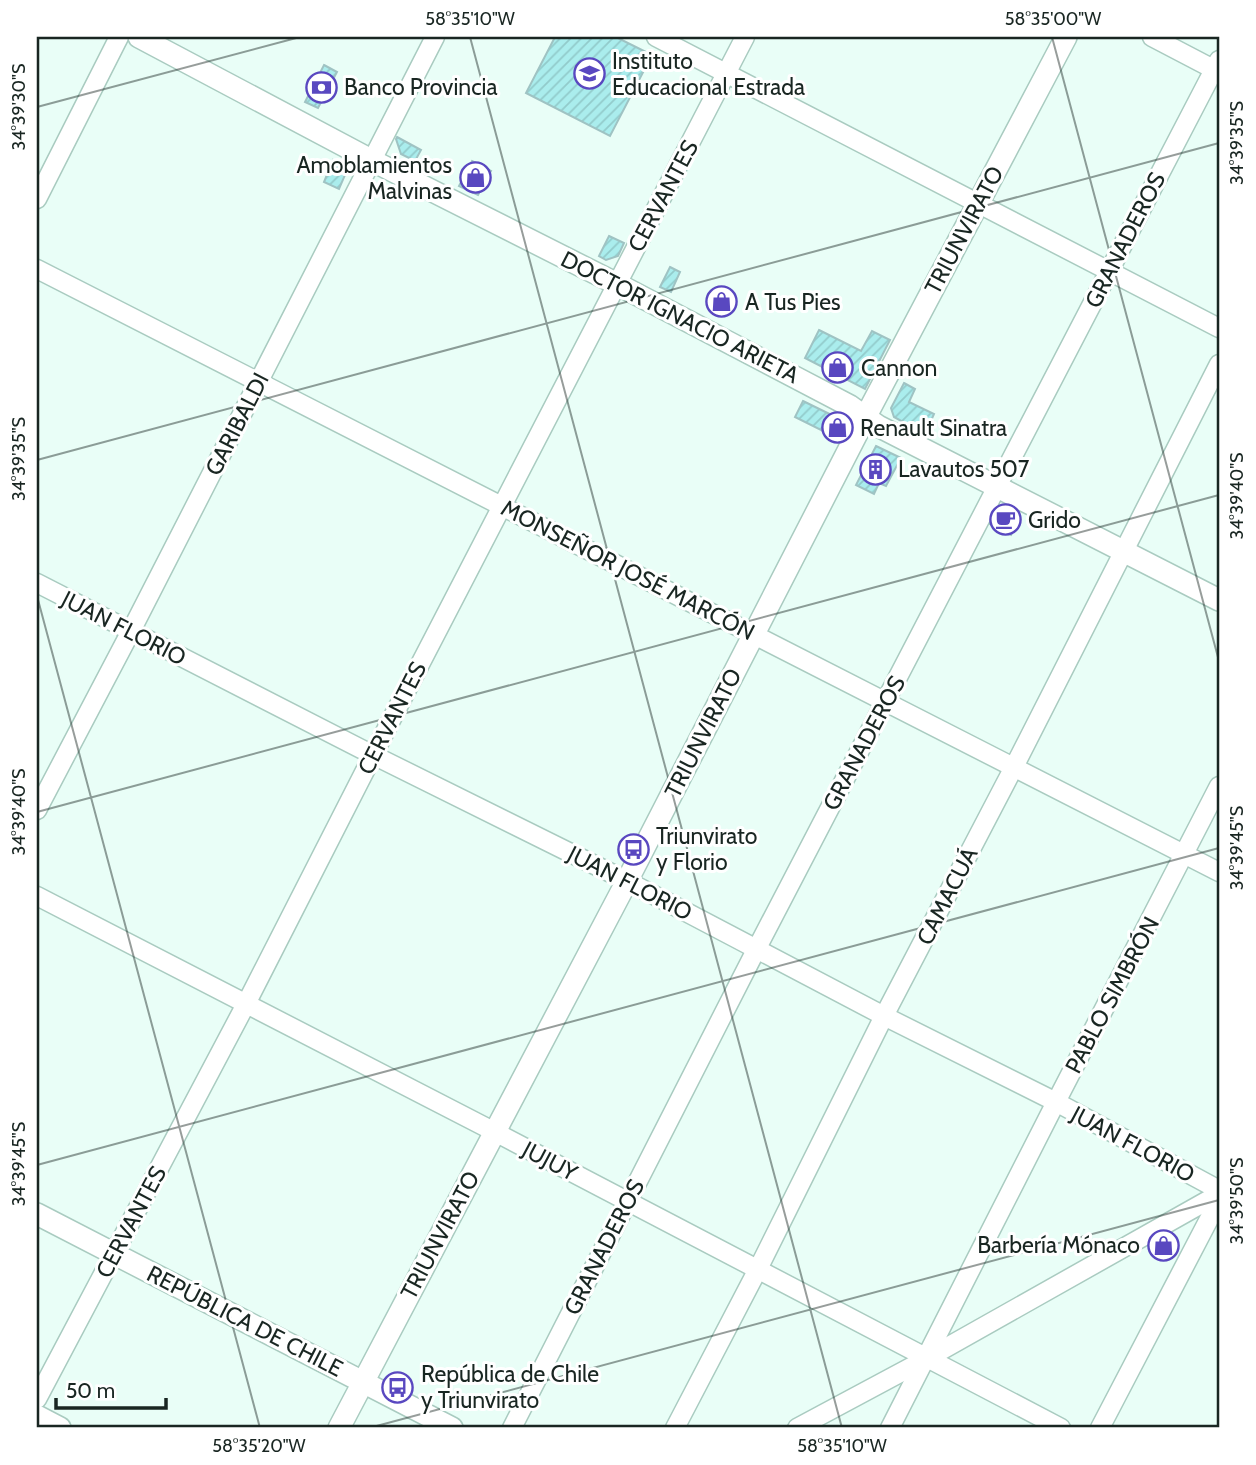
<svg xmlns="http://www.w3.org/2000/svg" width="1256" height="1465" font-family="Cabin,sans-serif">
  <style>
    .building { fill: url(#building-hatch); stroke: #9fc3c3; stroke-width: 2 }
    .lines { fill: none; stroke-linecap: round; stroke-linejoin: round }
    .minor-casing { stroke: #a9cbc0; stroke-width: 21 }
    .tertiary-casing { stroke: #a9cbc0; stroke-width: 24 }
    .minor { stroke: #fff; stroke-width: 18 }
    .tertiary { stroke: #fff; stroke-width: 21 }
    .ticks { fill: none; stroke: #192622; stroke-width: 2; stroke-opacity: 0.45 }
    .labels { text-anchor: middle; stroke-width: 6; stroke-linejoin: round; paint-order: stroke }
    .poi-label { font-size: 23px; fill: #192622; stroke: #fff; text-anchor: start }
    .street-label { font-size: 23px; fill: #192622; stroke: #fff }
    .neatline { fill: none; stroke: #192622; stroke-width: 2.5 }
    .ticks-label { font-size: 18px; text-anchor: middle; fill: #192622 }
  </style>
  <defs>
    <pattern id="building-hatch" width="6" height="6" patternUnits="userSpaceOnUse" patternTransform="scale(1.75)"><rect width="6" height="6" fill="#aaeded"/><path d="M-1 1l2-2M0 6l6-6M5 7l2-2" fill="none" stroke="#92cbcb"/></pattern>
  </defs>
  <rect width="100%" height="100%" fill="#e9fef7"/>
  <!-- building -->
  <g class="building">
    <path d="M555 37H616L652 55 610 136 526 93Z"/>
    <path d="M324 65 337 72 318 108 305 102Z"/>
    <path d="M397 137 421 150 415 161 401 154 396 139Z"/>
    <path d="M333 160 343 165 345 175 339 189 324 182Z"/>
    <path d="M472 161 491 171 478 195 459 186Z"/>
    <path d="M609 236 624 243 618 256 606 260 599 256Z"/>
    <path d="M670 267 680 272 671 292 660 287Z"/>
    <path d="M819 330 861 351 872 331 890 340 865 389 805 358Z"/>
    <path d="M904 383 915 389 909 402 934 414 925 434 894 417 891 408Z"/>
    <path d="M803 401 848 423 839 439 795 417Z"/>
    <path d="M876 446 901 458 886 486 879 483 874 494 856 485Z"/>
    <path d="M1004 509 1020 518 1011 535 990 524 996 513Z"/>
  </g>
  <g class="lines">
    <defs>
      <g id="minor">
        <path d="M656 37 1219 328"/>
        <path d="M1152 37 1219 72"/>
        <path d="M37 199 119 37"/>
        <path d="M37 269 1219 872"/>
        <path d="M37 583 373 755 627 881 884 1016 1056 1102 1219 1190"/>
        <path d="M37 810 131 631 435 37"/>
        <path d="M37 896 495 1132 1061 1428"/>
        <path d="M37 1399 246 1004 373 755 745 37"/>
        <path d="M512 1428 757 948 1219 60"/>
        <path d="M675 1428 758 1269 884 1016 1014 767 1219 364"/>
        <path d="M797 1428 926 1359 1219 1194"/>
        <path d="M890 1428 1056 1102 1219 786"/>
        <path d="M1100 1428 1219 1200"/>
      </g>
      <g id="tertiary">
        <path d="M139 37 373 161 617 284 850 406 878 426 1219 600"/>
        <path d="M37 1214 452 1428"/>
        <path d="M37 1416 60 1428"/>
        <path d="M339 1428 627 881 866 416 1066 37"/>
      </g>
    </defs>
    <!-- minor casing -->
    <use href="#minor" class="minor-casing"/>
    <!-- tertiary casing -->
    <use href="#tertiary" class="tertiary-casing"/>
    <!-- minor -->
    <use href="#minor" class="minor"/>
    <!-- tertiary -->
    <use href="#tertiary" class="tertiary"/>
  </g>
  <!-- ticks -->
  <path class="ticks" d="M470 37 842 1428M1052 37 1219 661M37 107 300 37M37 460 1219 143M37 596 260 1428M37 812 1219 495M37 1165 1219 848M369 1428 1219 1200"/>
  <!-- icons -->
  <defs>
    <symbol id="school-ring" viewBox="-11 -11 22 22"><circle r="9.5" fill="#fff" stroke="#5948c0" stroke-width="1.5"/><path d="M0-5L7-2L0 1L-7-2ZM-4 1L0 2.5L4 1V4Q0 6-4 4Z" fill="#5948c0"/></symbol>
    <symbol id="bank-ring" viewBox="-11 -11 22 22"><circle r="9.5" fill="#fff" stroke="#5948c0" stroke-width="1.5"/><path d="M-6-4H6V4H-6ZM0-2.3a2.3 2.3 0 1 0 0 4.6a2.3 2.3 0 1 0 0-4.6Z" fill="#5948c0"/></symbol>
    <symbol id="shop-ring" viewBox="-11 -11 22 22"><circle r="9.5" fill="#fff" stroke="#5948c0" stroke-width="1.5"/><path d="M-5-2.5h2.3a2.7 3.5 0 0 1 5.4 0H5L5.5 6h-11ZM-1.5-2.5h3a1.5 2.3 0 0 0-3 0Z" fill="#5948c0"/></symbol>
    <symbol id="building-ring" viewBox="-11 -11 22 22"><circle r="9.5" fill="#fff" stroke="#5948c0" stroke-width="1.5"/><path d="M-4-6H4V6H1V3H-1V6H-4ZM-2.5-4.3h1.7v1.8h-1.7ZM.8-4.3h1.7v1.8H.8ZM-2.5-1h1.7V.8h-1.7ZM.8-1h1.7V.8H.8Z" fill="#5948c0"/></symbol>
    <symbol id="cafe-ring" viewBox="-11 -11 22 22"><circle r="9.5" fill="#fff" stroke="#5948c0" stroke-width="1.5"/><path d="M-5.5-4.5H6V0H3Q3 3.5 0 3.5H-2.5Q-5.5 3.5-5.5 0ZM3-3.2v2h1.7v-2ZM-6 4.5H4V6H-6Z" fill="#5948c0"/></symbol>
    <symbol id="bus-ring" viewBox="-11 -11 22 22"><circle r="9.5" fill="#fff" stroke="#5948c0" stroke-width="1.5"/><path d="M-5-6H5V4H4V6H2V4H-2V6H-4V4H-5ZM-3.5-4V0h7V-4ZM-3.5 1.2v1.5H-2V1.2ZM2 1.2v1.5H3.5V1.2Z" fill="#5948c0"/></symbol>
  </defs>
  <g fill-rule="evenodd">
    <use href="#school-ring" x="572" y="56" width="35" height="35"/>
    <use href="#bank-ring" x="304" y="70" width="35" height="35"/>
    <use href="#shop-ring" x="458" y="160" width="35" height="35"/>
    <use href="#shop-ring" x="704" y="284" width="35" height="35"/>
    <use href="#shop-ring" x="820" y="350" width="35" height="35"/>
    <use href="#shop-ring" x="820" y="410" width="35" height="35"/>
    <use href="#building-ring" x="858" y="452" width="35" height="35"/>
    <use href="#cafe-ring" x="988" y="502" width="35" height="35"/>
    <use href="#bus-ring" x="616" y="832" width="35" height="35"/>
    <use href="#shop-ring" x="1146" y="1228" width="35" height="35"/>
    <use href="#bus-ring" x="380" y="1370" width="35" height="35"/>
  </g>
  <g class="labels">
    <!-- poi labels -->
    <g class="poi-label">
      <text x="612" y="69">Instituto<tspan x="612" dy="26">Educacional Estrada</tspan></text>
      <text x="344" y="95">Banco Provincia</text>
      <text x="452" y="173" text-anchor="end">Amoblamientos<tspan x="452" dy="26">Malvinas</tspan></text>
      <text x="745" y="310">A Tus Pies</text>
      <text x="861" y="376">Cannon</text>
      <text x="860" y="436">Renault Sinatra</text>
      <text x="898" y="477">Lavautos 507</text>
      <text x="1028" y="528">Grido</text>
      <text x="656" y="844">Triunvirato<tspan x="656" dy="26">y Florio</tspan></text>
      <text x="1140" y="1253" text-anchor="end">Barbería Mónaco</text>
      <text x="421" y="1382">República de Chile<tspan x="421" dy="26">y Triunvirato</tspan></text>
    </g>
    <!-- street labels -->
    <g class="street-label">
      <text transform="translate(663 196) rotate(-62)" y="8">CERVANTES</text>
      <text transform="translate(964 230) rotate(-62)" y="8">TRIUNVIRATO</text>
      <text transform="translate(1125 240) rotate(-63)" y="8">GRANADEROS</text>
      <text transform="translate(680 317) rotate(27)" y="8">DOCTOR IGNACIO ARIETA</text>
      <text transform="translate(237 424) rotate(-63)" y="8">GARIBALDI</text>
      <text transform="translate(628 570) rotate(27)" y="8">MONSEÑOR JOSÉ MARCÓN</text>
      <text transform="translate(124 628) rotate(27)" y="8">JUAN FLORIO</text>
      <text transform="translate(392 718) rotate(-63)" y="8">CERVANTES</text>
      <text transform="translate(703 733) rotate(-63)" y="8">TRIUNVIRATO</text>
      <text transform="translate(864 743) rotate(-62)" y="8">GRANADEROS</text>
      <text transform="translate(630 883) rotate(27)" y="8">JUAN FLORIO</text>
      <text transform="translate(947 896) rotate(-63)" y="8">CAMACUÁ</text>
      <text transform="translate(1112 995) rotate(-62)" y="8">PABLO SIMBRÓN</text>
      <text transform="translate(1133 1144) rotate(28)" y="8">JUAN FLORIO</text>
      <text transform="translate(550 1161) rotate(28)" y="8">JUJUY</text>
      <text transform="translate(131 1222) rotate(-62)" y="8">CERVANTES</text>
      <text transform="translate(440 1235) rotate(-62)" y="8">TRIUNVIRATO</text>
      <text transform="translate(604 1247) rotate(-63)" y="8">GRANADEROS</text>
      <text transform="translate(245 1321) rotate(27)" y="8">REPÚBLICA DE CHILE</text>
    </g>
  </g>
  <!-- border -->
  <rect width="1256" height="1465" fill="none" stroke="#ffffff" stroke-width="77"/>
  <!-- scale -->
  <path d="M56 1398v10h110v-10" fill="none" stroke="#192622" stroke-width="3.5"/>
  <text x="66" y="1398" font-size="21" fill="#192622" stroke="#ffffff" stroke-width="5" paint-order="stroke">50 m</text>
  <rect x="38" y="38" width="1180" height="1388" class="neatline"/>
  <g class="ticks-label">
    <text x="470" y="25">58°35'10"W</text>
    <text x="1053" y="25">58°35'00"W</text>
    <text transform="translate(19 107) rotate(-90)" y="6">34°39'30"S</text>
    <text transform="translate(1237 143) rotate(-90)" y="6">34°39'35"S</text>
    <text transform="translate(19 459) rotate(-90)" y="6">34°39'35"S</text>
    <text transform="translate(1237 496) rotate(-90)" y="6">34°39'40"S</text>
    <text transform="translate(19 812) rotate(-90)" y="6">34°39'40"S</text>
    <text transform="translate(1237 848) rotate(-90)" y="6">34°39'45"S</text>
    <text transform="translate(19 1164) rotate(-90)" y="6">34°39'45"S</text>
    <text transform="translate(1237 1201) rotate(-90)" y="6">34°39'50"S</text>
    <text x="259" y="1452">58°35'20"W</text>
    <text x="842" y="1452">58°35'10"W</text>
  </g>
</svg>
